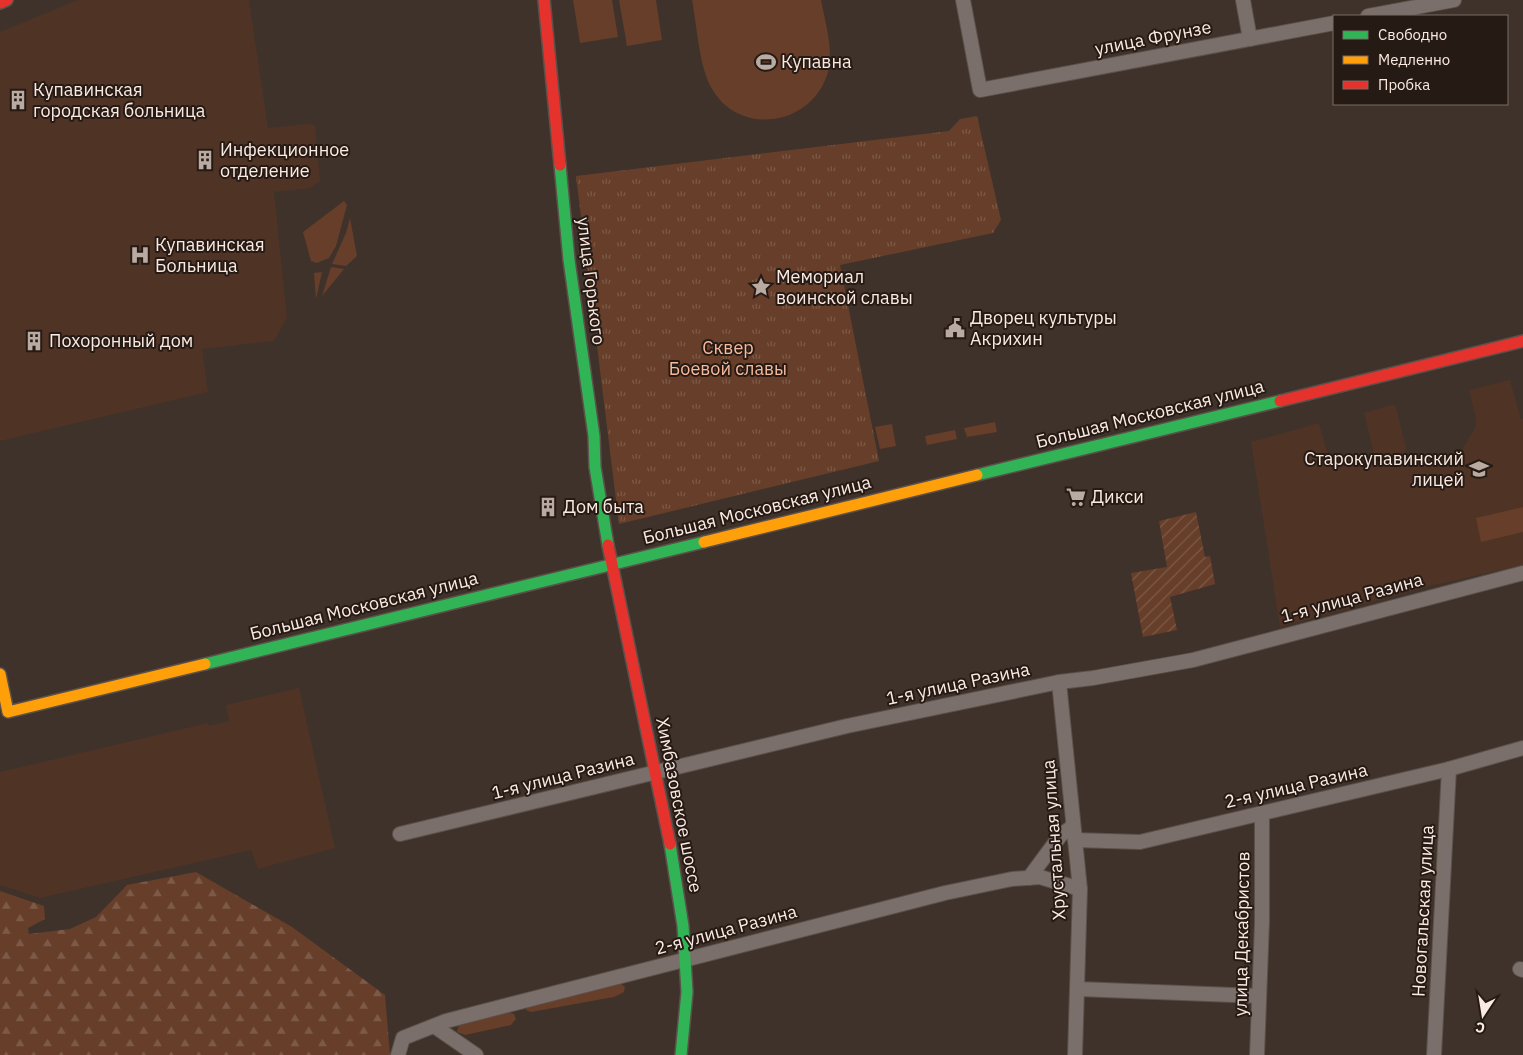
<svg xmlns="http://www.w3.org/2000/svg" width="1523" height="1055" font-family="'IBM Plex Sans',sans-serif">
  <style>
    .built { fill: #4f3325 }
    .grass { fill: #663e29 }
    .forest { fill: url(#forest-firs) }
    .park { fill: url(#park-tufts) }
    .garden { fill: url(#garden-furrows) }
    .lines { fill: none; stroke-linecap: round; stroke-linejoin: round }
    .street-casing { stroke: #5c504a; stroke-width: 16 }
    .fast-casing { stroke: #5c504a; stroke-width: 14 }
    .slow-casing { stroke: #5c504a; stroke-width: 14 }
    .jam-casing { stroke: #5c504a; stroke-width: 14 }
    .street { stroke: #7a6f6a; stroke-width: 14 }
    .fast { stroke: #30b455; stroke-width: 11 }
    .slow { stroke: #ff9f0a; stroke-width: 11 }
    .jam { stroke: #e5322d; stroke-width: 11 }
    .labels { text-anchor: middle; stroke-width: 4; stroke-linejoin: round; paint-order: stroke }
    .street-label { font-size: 18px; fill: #faeae2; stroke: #261a15 }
    .poi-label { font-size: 18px; fill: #faeae2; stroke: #261a15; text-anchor: start }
    .park-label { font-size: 18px; fill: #f8ba9a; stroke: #261a15 }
  </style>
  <defs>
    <pattern id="forest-firs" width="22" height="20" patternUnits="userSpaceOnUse" patternTransform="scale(1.25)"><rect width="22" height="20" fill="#663e29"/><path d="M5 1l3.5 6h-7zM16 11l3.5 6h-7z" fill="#7d5a48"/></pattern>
    <pattern id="park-tufts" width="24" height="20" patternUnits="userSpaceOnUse" patternTransform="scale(1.25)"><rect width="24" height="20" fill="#663e29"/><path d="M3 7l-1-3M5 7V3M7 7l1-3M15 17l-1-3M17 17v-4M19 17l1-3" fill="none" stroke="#7d5a48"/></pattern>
    <pattern id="garden-furrows" width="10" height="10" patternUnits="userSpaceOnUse" patternTransform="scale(1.25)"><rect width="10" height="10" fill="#663e29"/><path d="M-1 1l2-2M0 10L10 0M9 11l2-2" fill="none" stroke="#7d5a48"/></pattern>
  </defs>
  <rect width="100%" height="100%" fill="#3f322b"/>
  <!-- built -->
  <g class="built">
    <path d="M78 0H249L268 128 307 124 315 125 320 182 316 183 311 188 274 192 287 318 274 341 202 349 208 392 0 441V32Z"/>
    <path d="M1510 380 1521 419H1523V565L1430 586 1280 627 1251 442 1319 423 1332 469 1375 459 1364 413 1395 404 1406 447 1404 456 1408 467 1413 466 1416 461 1462 450 1476 426V419L1469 390Z"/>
    <path d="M299 688 335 848 258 869 251 850 40 898 0 885V772L208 723 209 726 229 721 226 705Z"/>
  </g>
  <!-- grass -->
  <g class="grass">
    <path d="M573 0H612L618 37 580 43Z"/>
    <path d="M619 0H656L662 40 627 46Z"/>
    <path d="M692 0H821C825 22 834 49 828 72 813 125 741 138 712 89 699 67 697 26 692 0Z"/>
    <path d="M344 201 347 205 336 246 329 258 317 263 311 261 303 232Z"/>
    <path d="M350 218 357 256 346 266 332 264 346 233Z"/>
    <path d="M331 267 344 269 322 296Z"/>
    <path d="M322 272 316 299 314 273Z"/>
    <path d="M995 422 997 432 967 437 964 428Z"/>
    <path d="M892 424 896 446 880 449 875 427Z"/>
    <path d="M955 430 957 439 927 445 925 436Z"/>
    <path d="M1523 507V532L1481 542 1476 518Z"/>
    <path d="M620 983 625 987 624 992 614 997 531 1012 526 1010 527 1005Z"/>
    <path d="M507 1012 514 1014 516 1019 511 1025 465 1035 457 1032 459 1024Z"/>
  </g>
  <!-- forest -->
  <path class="forest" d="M196 872 292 927 385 995 390 1055H0V891L44 906 45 919 28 928 29 934 70 929 96 917 127 885Z"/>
  <!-- park -->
  <path class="park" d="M977 116 1001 220 993 233 840 265 879 461 619 524 576 176 949 131 960 119Z"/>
  <!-- garden -->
  <path class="garden" d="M1196 512 1205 557 1210 556 1215 584 1170 597 1177 630 1143 637 1131 573 1167 567 1159 521Z"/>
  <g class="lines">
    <defs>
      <g id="street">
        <path d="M963 0 980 90 1334 23"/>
        <path d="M1243 0 1250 39"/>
        <path d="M1368 16 1454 0"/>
        <path d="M1059 682 1080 889 1075 1055"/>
        <path d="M400 834 847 726 1059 682 1093 678 1193 660 1523 573"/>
        <path d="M1075 840 1140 842 1449 769 1523 748"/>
        <path d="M1029 878 1060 836 1073 826"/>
        <path d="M1520 969 1523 970"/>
        <path d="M1078 989 1259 996"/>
        <path d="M434 1026 476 1055"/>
        <path d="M398 1055 403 1038 446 1021 945 893 1012 879 1040 877 1080 889"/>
        <path d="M1257 1055 1262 922V813"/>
        <path d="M1434 1055 1449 769"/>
      </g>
      <g id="fast">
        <path d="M560 165 569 260 594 436 595 467 608 545"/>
        <path d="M977 475 1280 401"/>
        <path d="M205 664 704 542"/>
        <path d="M670 844 683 926 687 992 681 1055"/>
      </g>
      <g id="slow">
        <path d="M704 542 977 475"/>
        <path d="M0 674 8 712 205 664"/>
      </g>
      <g id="jam">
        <path d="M544 0 560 165"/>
        <path d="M0 3 7 0"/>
        <path d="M1280 401 1523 341"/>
        <path d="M608 545 670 844"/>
      </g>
    </defs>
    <!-- street casing -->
    <use href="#street" class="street-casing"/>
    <!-- fast casing -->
    <use href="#fast" class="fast-casing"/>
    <!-- slow casing -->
    <use href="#slow" class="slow-casing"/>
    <!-- jam casing -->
    <use href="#jam" class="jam-casing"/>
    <!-- street -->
    <use href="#street" class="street"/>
    <!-- fast -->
    <use href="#fast" class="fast"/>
    <!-- slow -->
    <use href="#slow" class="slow"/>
    <!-- jam -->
    <use href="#jam" class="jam"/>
  </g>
  <!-- icons -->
  <defs>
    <symbol id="stadium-bare" viewBox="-9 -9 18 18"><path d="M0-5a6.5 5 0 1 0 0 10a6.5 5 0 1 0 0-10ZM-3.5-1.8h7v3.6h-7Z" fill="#b9aaa2" stroke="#261a15" stroke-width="2.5" paint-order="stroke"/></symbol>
    <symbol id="building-bare" viewBox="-9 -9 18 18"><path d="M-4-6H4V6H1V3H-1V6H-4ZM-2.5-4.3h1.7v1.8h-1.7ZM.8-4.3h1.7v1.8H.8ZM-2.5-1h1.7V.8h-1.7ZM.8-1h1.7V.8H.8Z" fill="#b9aaa2" stroke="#261a15" stroke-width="2.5" paint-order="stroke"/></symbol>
    <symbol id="hospital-bare" viewBox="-9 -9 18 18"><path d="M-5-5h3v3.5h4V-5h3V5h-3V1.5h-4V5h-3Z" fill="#b9aaa2" stroke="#261a15" stroke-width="2.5" paint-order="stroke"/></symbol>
    <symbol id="sight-bare" viewBox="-9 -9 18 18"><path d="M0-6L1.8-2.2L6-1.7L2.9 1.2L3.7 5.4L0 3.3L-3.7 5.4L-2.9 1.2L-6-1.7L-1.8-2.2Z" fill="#b9aaa2" stroke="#261a15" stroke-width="2.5" paint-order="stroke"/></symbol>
    <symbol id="civic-bare" viewBox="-9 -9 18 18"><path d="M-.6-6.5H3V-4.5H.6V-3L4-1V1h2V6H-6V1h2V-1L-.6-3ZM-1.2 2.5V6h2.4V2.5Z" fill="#b9aaa2" stroke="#261a15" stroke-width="2.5" paint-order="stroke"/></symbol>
    <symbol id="school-bare" viewBox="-9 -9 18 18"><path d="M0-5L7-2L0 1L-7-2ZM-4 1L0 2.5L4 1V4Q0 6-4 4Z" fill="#b9aaa2" stroke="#261a15" stroke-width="2.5" paint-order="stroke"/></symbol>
    <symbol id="supermarket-bare" viewBox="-9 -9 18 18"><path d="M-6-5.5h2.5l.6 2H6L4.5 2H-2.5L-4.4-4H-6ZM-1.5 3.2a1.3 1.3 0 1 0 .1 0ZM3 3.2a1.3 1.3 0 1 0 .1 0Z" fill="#b9aaa2" stroke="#261a15" stroke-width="2.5" paint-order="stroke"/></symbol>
  </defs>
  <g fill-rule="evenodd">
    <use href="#stadium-bare" x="752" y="48" width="28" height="28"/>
    <use href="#building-bare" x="4" y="86" width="28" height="28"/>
    <use href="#building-bare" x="191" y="146" width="28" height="28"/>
    <use href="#hospital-bare" x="126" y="241" width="28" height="28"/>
    <use href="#sight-bare" x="747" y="273" width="28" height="28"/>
    <use href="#civic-bare" x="941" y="314" width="28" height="28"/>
    <use href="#building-bare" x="20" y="327" width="28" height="28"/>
    <use href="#school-bare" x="1465" y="455" width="28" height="28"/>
    <use href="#supermarket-bare" x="1062" y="483" width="28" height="28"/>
    <use href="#building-bare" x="534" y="493" width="28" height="28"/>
  </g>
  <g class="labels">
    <!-- street labels -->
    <g class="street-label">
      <text transform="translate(1153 38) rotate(-11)" y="6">улица Фрунзе</text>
      <text transform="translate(591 281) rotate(83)" y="6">улица Горького</text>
      <text transform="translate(1150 414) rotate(-14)" y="6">Большая Московская улица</text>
      <text transform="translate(757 510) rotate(-14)" y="6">Большая Московская улица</text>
      <text transform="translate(1352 598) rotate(-15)" y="6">1-я улица Разина</text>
      <text transform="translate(364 606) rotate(-14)" y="6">Большая Московская улица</text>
      <text transform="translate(958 684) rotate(-12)" y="6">1-я улица Разина</text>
      <text transform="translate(563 776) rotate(-14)" y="6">1-я улица Разина</text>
      <text transform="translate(1296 786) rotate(-13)" y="6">2-я улица Разина</text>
      <text transform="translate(679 805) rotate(79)" y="6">Химбазовское шоссе</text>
      <text transform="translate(1054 840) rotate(-94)" y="6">Хрустальная улица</text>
      <text transform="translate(1423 911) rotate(-87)" y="6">Новогальская улица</text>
      <text transform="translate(726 930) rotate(-15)" y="6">2-я улица Разина</text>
      <text transform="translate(1242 934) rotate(-89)" y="6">улица Декабристов</text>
    </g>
    <!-- poi labels -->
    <g class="poi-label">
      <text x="781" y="68">Купавна</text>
      <text x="33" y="96">Купавинская<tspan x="33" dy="21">городская больница</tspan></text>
      <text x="220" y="156">Инфекционное<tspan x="220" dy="21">отделение</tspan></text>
      <text x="155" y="251">Купавинская<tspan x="155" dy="21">Больница</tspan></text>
      <text x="776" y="283">Мемориал<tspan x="776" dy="21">воинской славы</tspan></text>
      <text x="970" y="324">Дворец культуры<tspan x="970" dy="21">Акрихин</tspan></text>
      <text x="49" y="347">Похоронный дом</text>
      <text x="1464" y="465" text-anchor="end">Старокупавинский<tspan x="1464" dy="21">лицей</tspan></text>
      <text x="1091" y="503">Дикси</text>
      <text x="563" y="513">Дом быта</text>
    </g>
    <!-- park labels -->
    <g class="park-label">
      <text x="728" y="354">Сквер<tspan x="728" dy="21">Боевой славы</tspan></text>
    </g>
  </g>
  <!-- legend -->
  <rect x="1333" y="15" width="175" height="90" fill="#261a15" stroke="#7b6d67"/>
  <rect x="1343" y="31" width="25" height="8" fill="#30b455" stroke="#7b6d67"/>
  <text x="1378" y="40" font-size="15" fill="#faeae2">Свободно</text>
  <rect x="1343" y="56" width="25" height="8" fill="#ff9f0a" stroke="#7b6d67"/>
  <text x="1378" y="65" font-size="15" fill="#faeae2">Медленно</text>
  <rect x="1343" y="81" width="25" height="8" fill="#e5322d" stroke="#7b6d67"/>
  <text x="1378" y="90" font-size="15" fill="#faeae2">Пробка</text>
  <!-- north arrow -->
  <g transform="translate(1483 1015) rotate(192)" stroke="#261a15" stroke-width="4" paint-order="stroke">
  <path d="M0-4L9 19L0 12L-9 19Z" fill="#faeae2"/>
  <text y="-8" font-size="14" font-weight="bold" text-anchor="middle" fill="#faeae2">С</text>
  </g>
</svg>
